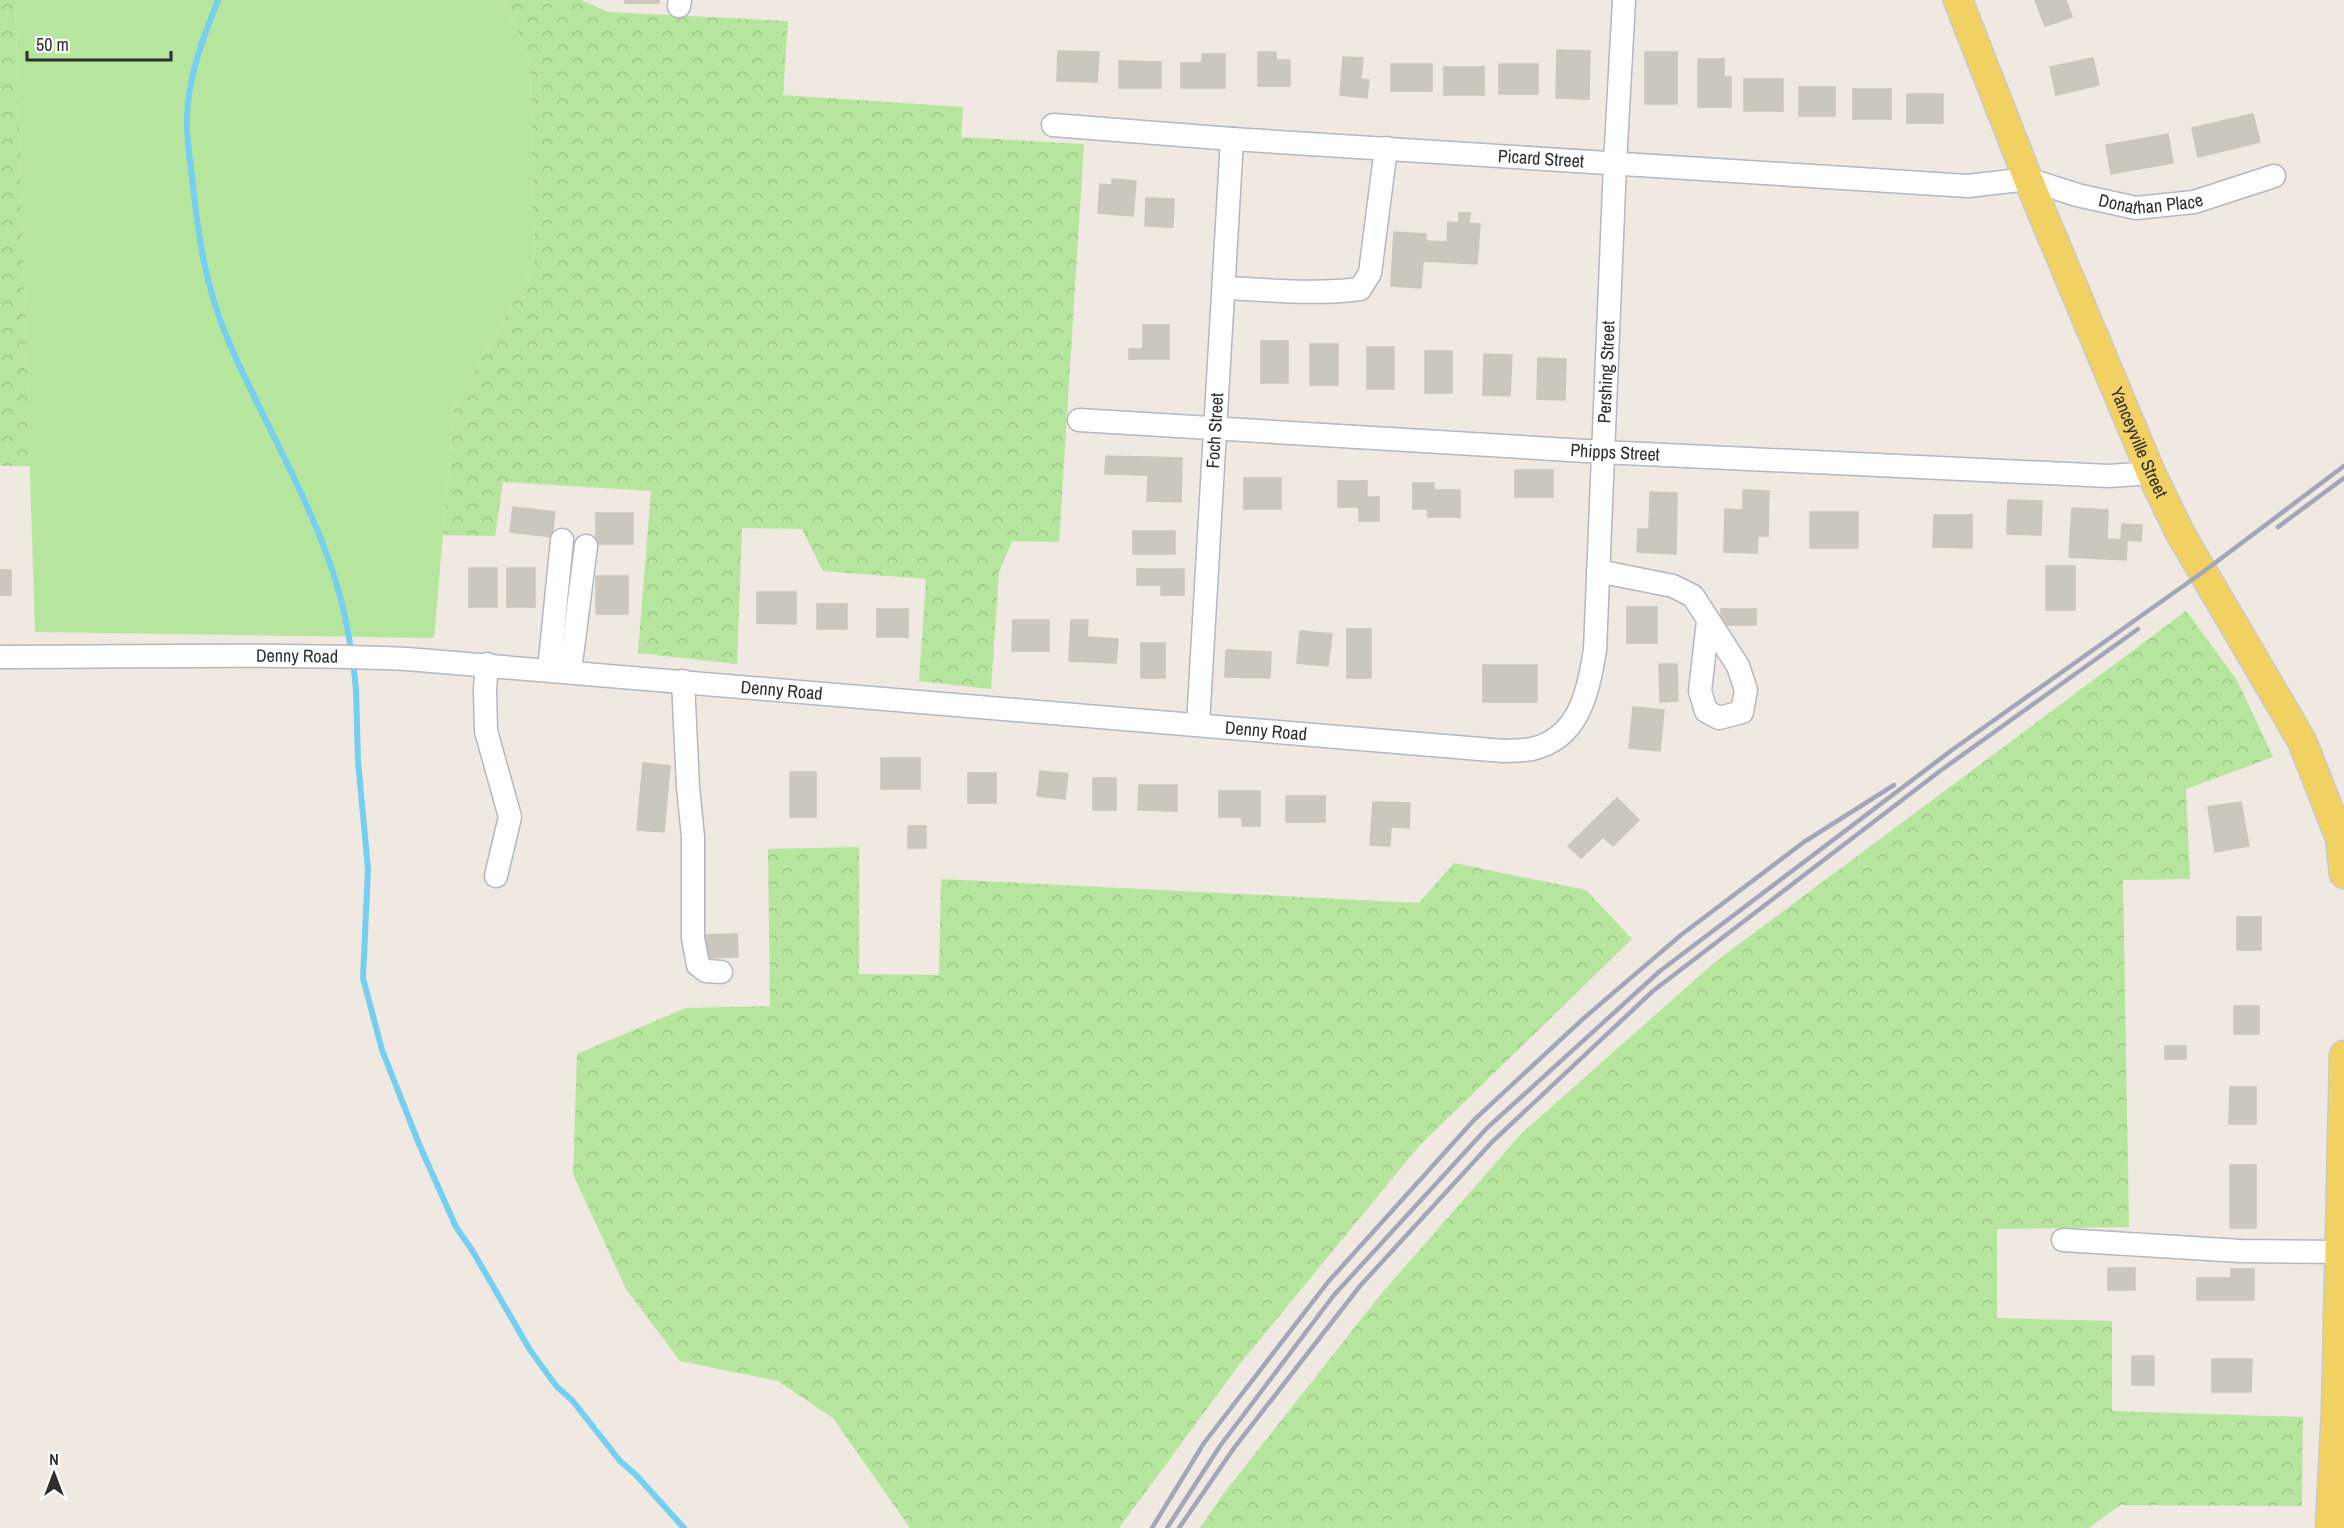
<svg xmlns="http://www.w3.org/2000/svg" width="2344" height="1528" font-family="'Archivo Narrow',sans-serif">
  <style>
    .grass { fill: #b6e59e }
    .forest { fill: url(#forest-crowns) }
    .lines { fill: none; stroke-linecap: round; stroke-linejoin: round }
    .stream { stroke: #75cff0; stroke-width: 6 }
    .building { fill: #cbc7bf; stroke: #cbc5ba; stroke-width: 1.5 }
    .minor-casing { stroke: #b4b7c1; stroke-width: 25 }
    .major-casing { stroke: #c9c9c9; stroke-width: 31 }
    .minor { stroke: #fff; stroke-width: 22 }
    .major { stroke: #f2d163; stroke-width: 28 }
    .rail { stroke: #a3a6b8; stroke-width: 4.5 }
    .labels { text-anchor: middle; stroke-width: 5; stroke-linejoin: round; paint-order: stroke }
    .street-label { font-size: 18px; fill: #2e2e2e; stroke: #fff }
  </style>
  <defs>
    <pattern id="forest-crowns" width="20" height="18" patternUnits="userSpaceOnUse" patternTransform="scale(1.5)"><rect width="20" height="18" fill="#b6e59e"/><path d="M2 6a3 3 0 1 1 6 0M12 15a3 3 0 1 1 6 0" fill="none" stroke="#9dc588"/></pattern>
  </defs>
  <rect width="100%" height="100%" fill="#efe9e1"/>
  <!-- grass -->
  <path class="grass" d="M15 0H503L530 61 534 265 454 408 434 638 35 632Z"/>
  <!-- forest -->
  <g class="forest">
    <path d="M0 0H15L30 466H0Z"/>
    <path d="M503 0H581L608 12 788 21 783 95 963 107 961 137 1084 144 1059 542 1012 541 999 572 991 689 919 681 926 579 823 571 802 529 742 528 737 664 638 653 651 491 503 482 495 536 443 535 454 408 534 265 530 61Z"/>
    <path d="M2186 611 2237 680 2273 757 2186 789 2190 879 2123 880 2129 1227 1997 1229V1318L2112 1321V1411L2303 1417 2302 1506 2120 1505 2089 1528H1200L1224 1493 1381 1294 1521 1134 1715 962Z"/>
    <path d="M859 847V974L939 975 941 879 1419 903 1454 863 1586 890 1632 939 1419 1146 1239 1365 1119 1528H910L833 1418 778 1381 680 1361 626 1289 573 1174 577 1054 686 1008 770 1006 768 849Z"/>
  </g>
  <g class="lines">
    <!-- stream -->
    <g class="stream">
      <path d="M218 0C205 34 191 68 188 104 185 128 189 153 192 177 198 235 205 286 228 340 272 443 337 539 351 651"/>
      <path d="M353 661 356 690 358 761 368 869 363 978 382 1050 419 1144 456 1227 472 1250 530 1350 557 1387 572 1400 620 1461 636 1475 684 1528"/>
    </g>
  </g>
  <!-- building -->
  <g class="building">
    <rect x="625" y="0" width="34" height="3"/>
    <path d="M2035 0H2066L2072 17 2045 26Z"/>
    <path d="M1557 50 1590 51 1589 99 1556 98Z"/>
    <path d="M1058 51 1099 52 1097 82 1057 81Z"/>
    <path d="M1258 52H1276V60H1290V86H1258Z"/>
    <rect x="1645" y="52" width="32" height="52"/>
    <path d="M1202 54H1225V88H1181V63H1202Z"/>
    <path d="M1343 57 1363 58 1361 79 1369 80 1367 98 1340 95Z"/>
    <path d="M2093 58 2099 85 2056 95 2050 67Z"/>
    <path d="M1698 59H1724V77H1731V107H1698Z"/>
    <path d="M1119 61 1161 62V88H1119Z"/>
    <rect x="1391" y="64" width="41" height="27"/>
    <rect x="1499" y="64" width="39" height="30"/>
    <rect x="1444" y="67" width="40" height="28"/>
    <rect x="1744" y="79" width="39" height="32"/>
    <rect x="1799" y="87" width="36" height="29"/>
    <rect x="1853" y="89" width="38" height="30"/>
    <rect x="1907" y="94" width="36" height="29"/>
    <path d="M2253 114 2260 142 2198 157 2192 128Z"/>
    <path d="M2168 134 2173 163 2111 174 2106 145Z"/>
    <path d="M1112 179 1136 181 1133 216 1098 213 1100 184 1112 185Z"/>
    <path d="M1146 198 1174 199 1173 227 1145 226Z"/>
    <path d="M1459 213H1470L1469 223 1480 224 1477 264 1423 261 1421 288 1391 286 1394 232 1426 234V241L1447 242 1448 222 1459 223Z"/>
    <path d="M1143 325H1169V359H1129V349H1143Z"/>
    <rect x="1261" y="341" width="27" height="42"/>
    <rect x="1310" y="344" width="28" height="41"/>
    <rect x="1367" y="347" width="27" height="42"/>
    <rect x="1425" y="351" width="27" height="42"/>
    <path d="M1484 354 1512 355 1510 396 1483 395Z"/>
    <path d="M1538 358 1566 359 1565 400 1537 399Z"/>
    <path d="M1106 456 1182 458 1181 502 1147 501 1148 475 1105 474Z"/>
    <rect x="1515" y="470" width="38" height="27"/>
    <rect x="1244" y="478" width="37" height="31"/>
    <path d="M1338 481H1367V497H1379V521H1359V507H1338Z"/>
    <path d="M1413 483H1434V490H1460V517H1428V509H1413Z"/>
    <path d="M1743 490 1769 491 1768 536H1758L1757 553 1724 552 1725 509 1743 510Z"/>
    <path d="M1650 492 1677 493 1676 554 1637 552 1638 529H1649Z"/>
    <path d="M2008 500 2042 501 2041 535 2007 534Z"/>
    <path d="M513 507 555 512 552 537 510 532Z"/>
    <path d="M2072 508 2108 510 2107 539 2121 540 2122 524 2142 525 2141 541 2127 540 2126 560 2069 557Z"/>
    <rect x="1810" y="512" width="48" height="36"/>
    <rect x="596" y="513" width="37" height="31"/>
    <path d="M1934 515H1972V548L1933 547Z"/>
    <rect x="1133" y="531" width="42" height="23"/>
    <rect x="2046" y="566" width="29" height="44"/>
    <rect x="469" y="568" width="28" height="39"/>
    <rect x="507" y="568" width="28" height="39"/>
    <path d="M1137 569H1184V595H1161V585H1137Z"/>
    <rect x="0" y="570" width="11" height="25"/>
    <rect x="596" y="576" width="32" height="38"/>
    <path d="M757 592H796V624L757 623Z"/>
    <rect x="817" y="604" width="30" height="25"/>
    <rect x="1627" y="607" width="30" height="36"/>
    <rect x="877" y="609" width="31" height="28"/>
    <rect x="1721" y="609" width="35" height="16"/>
    <path d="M1013 620H1049V651H1012Z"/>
    <path d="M1071 620H1088L1087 637 1118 639 1116 663 1069 661Z"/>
    <rect x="1347" y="629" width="24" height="49"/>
    <path d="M1300 631 1332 634 1328 666 1297 663Z"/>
    <rect x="1141" y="643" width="24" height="35"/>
    <path d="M1226 650 1271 652 1270 678 1225 677Z"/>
    <path d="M1659 664H1677L1678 701 1660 702Z"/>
    <rect x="1483" y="665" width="54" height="37"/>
    <path d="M1633 707 1664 710 1660 751 1629 748Z"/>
    <rect x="881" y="758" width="39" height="31"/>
    <path d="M643 763 670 766 664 832 637 830Z"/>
    <path d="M1040 771 1068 774 1065 799 1037 796Z"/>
    <rect x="790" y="772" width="26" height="45"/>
    <rect x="968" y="773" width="28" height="30"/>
    <rect x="1093" y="778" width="23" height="32"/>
    <path d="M1139 785H1177V811L1138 810Z"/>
    <path d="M1219 791H1260V826H1242V817H1219Z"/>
    <rect x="1286" y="796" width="39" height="26"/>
    <path d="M1617 798 1639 820 1613 846 1603 837 1581 858 1568 846Z"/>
    <path d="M1373 802 1410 803 1409 828 1391 827 1390 846 1370 845Z"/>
    <path d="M2241 802 2249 846 2215 852 2208 807Z"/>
    <rect x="908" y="826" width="18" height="22"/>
    <rect x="2237" y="917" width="24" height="33"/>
    <path d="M737 934 738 957 702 958 701 935Z"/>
    <rect x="2234" y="1006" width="25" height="28"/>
    <rect x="2165" y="1046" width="21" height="13"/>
    <path d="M2230 1087H2256V1124H2229Z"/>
    <rect x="2230" y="1165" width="26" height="63"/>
    <rect x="2108" y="1268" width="27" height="22"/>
    <path d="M2231 1269H2254V1300H2197V1278H2231Z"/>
    <rect x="2132" y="1356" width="22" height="29"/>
    <path d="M2212 1359H2252L2251 1392H2212Z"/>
  </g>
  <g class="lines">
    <defs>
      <g id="minor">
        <path d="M679 6 680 0"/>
        <path id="s1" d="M1053 125 1232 139 1968 186 2028 179 2077 195 2136 208 2194 202 2274 176"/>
        <path d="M1224 288C1270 290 1315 295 1360 289L1370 273 1386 148"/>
        <path id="s2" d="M1079 420 1602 452 2109 476 2151 473"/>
        <path d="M1598 571 1673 586 1693 596 1738 666 1746 690 1742 712 1719 718 1706 711 1700 691 1708 621"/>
        <path id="s3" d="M0 657C136 657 271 653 407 659L1504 751C1513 750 1523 751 1532 749 1580 738 1588 691 1595 650L1615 164 1624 0"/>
        <path d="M487 664 485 689 486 731 510 817 496 876"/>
        <path d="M549 670 562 540"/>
        <path d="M570 671 586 546"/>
        <path d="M683 681 688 787 693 837V938L698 965 706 971 721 972"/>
        <path id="s4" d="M1198 724 1232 139"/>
        <path d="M2063 1240 2241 1251 2340 1252"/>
      </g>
      <g id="major">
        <path id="s5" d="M1958 0 2028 179 2151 473 2180 533 2302 741 2340 838 2344 874"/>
        <path d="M2330 1528 2336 1409 2344 1055"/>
      </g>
    </defs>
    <!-- minor casing -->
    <use href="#minor" class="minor-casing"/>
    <!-- major casing -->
    <use href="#major" class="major-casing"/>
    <!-- minor -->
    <use href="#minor" class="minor"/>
    <!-- major -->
    <use href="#major" class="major"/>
    <!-- rail -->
    <g class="rail">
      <path d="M2278 527 2344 478"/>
      <path d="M1152 1528 1204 1443 1328 1282 1474 1120 1584 1018 1681 935 1804 842 1894 785"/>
      <path d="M1167 1528 1220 1446 1334 1295 1487 1128 1660 971 1952 750 2203 572 2344 466"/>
      <path d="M1179 1528 1234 1448 1360 1286 1492 1142 1653 991 1940 771 2138 629"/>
    </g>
  </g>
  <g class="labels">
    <!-- street labels -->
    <g class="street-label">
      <text dy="6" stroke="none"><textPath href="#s1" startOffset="489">Picard Street</textPath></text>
      <text dy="6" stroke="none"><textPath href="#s1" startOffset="1104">Donathan Place</textPath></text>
      <text dy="6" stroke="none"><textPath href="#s3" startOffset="1940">Pershing Street</textPath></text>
      <text dy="6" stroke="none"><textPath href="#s4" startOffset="294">Foch Street</textPath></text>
      <text dy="6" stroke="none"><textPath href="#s5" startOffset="478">Yanceyville Street</textPath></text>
      <text dy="6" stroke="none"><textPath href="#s2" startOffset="537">Phipps Street</textPath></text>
      <text dy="6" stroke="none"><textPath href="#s3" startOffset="297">Denny Road</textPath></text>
      <text dy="6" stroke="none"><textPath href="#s3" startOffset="783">Denny Road</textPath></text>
      <text dy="6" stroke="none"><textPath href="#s3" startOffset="1269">Denny Road</textPath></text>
    </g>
  </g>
  <!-- north arrow -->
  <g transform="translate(54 1474)" stroke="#ffffff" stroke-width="4.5" paint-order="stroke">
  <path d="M0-4.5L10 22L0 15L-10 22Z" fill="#2e2e2e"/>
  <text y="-9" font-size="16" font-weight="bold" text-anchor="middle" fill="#2e2e2e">N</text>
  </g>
  <!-- scale -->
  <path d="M27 51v9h144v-9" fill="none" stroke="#2e2e2e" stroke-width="3"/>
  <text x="36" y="51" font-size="18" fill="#2e2e2e" stroke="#ffffff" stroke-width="4.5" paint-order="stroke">50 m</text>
</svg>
